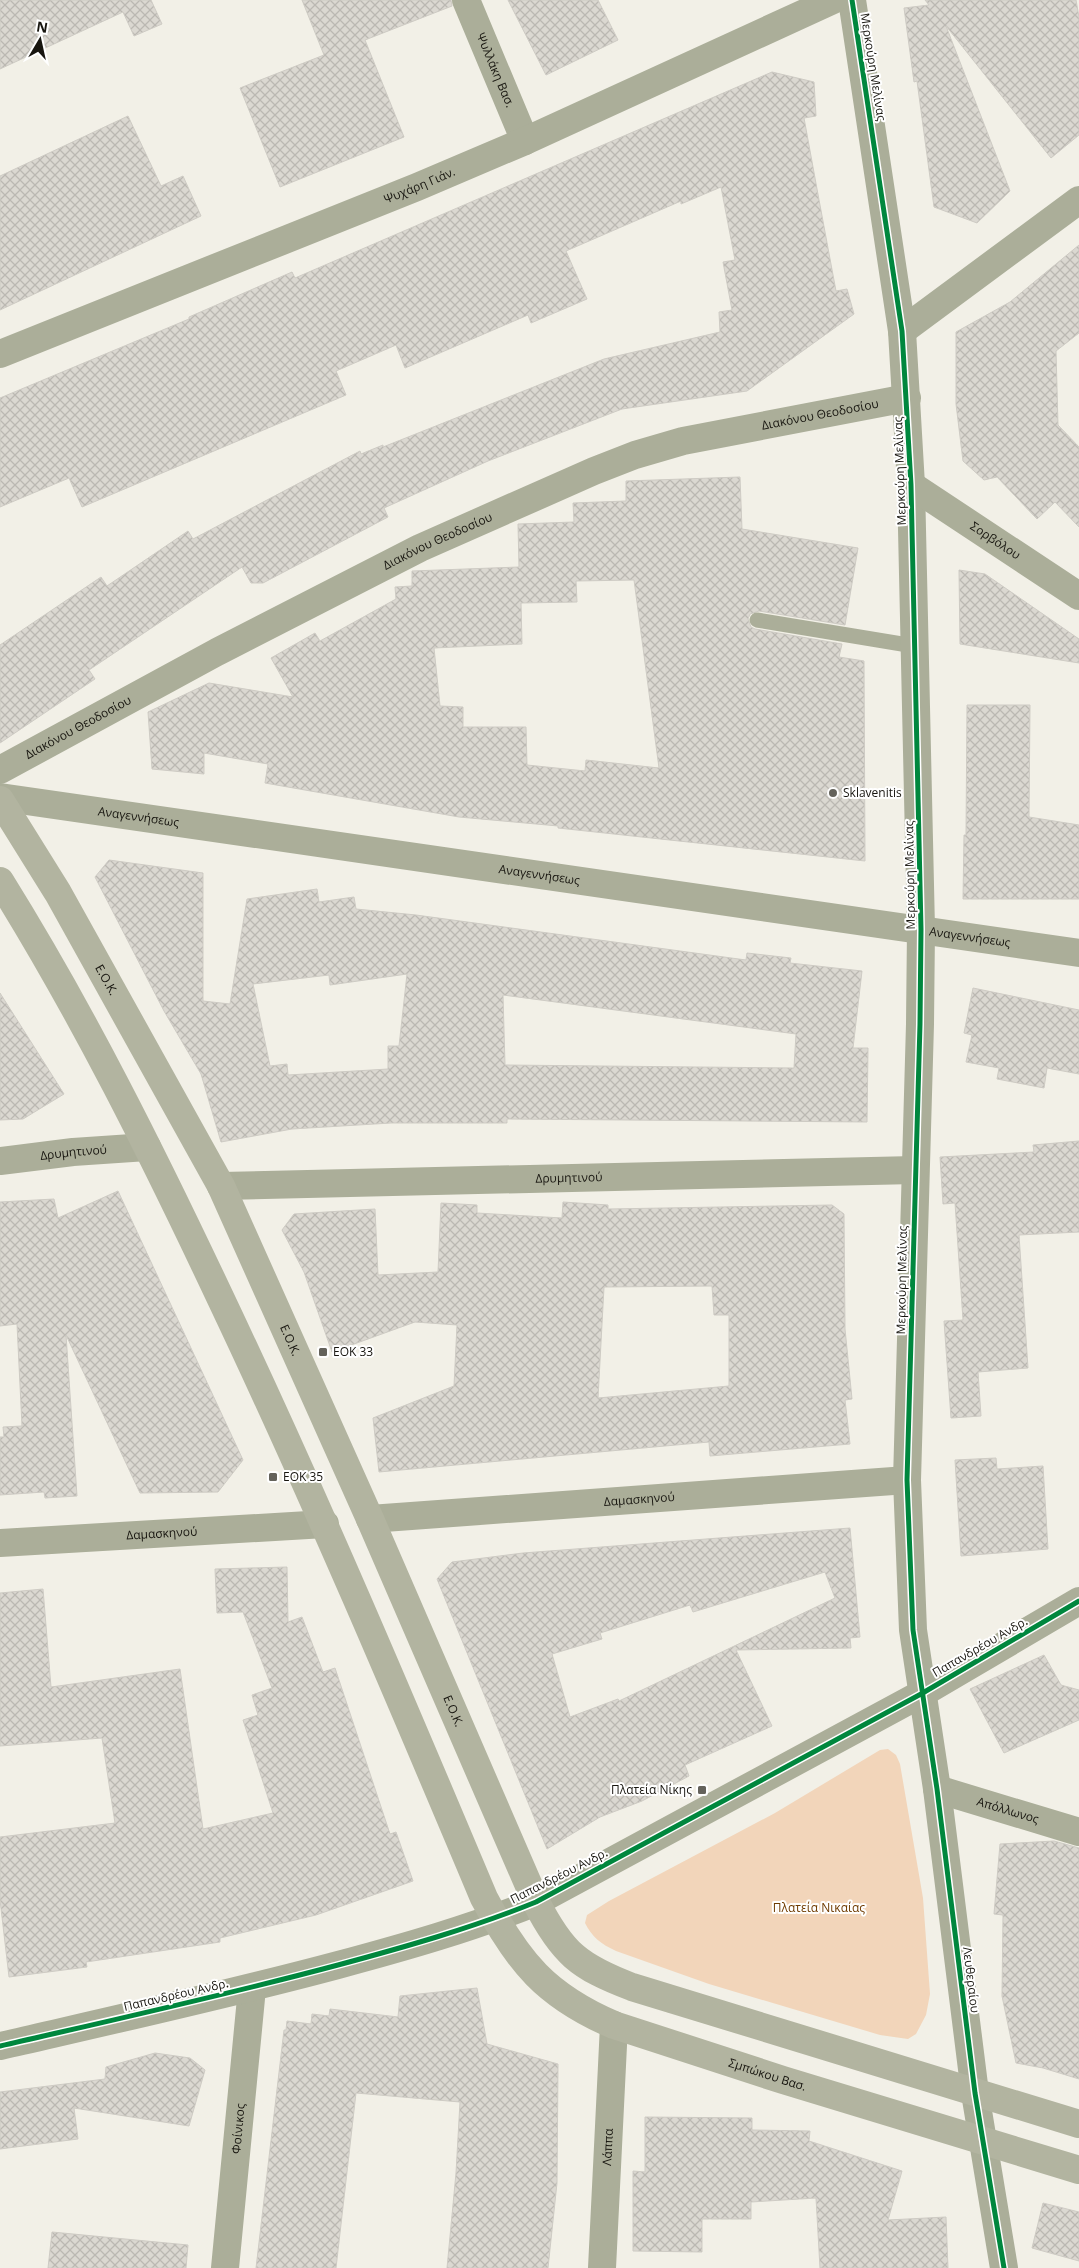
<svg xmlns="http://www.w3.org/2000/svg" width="1079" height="2268" font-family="'Open Sans',sans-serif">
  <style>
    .park { fill: #f2d5ba }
    .building { fill: url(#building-cross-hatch); stroke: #cecbc4; fill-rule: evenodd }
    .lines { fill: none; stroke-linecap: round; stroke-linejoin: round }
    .service { stroke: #abae99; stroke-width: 15 }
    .minor { stroke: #abae99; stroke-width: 28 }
    .tertiary { stroke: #abae99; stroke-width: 28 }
    .secondary { stroke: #b2b4a0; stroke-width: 28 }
    .cycleway-casing { stroke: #fff; stroke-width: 8 }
    .cycleway { stroke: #00873e; stroke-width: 5 }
    .poi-dot { fill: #64625b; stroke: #fff; stroke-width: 2 }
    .labels { text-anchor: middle; stroke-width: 4; stroke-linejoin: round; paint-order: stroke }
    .street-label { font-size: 12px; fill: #17150f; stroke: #fff }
    .poi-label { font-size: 12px; fill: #17150f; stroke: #fff; text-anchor: start }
    .park-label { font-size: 12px; fill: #6f3b00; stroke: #fff }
  </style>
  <defs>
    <pattern id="building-cross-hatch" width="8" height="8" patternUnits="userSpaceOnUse" patternTransform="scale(1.25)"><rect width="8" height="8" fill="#dbd8d1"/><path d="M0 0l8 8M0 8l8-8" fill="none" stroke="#bbb8b2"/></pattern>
  </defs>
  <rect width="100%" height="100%" fill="#f2f0e7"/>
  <!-- park -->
  <path class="park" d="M888 1749 896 1755 900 1764 923 1898 930 1994 926 2015 916 2034 908 2039 880 2035 709 1984 616 1951C601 1944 592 1937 585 1923L587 1915 609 1901 775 1813 880 1750Z"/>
  <!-- building -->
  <g class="building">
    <path d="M0 0H151L162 24 134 36 123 12 0 69Z"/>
    <path d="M302 0H451L452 6 365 40 404 137 280 187 240 88 324 55Z"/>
    <path d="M508 0H598L618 40 546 75Z"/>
    <path d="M925 0H1076L1079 17V135L1051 158 946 26 1010 191 977 223 934 207 917 81 914 82 904 8 929 5Z"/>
    <path d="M772 72 814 82 816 116 804 118 817 189 836 291 847 289 854 314 747 391 622 409 488 461 384 508 388 517 263 583H251L242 567 89 670 95 679 0 743V645L101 577 107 586 188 531 193 539 360 451 361 454 383 445V447L604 359 720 332 719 312 732 310 723 262 735 260 721 187 681 204V201L566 251 587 299 531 323 528 315 405 368 396 345 336 371 346 395 82 507 69 478 0 507V398L189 319V317L292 272 295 278Z"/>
    <path d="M128 116 161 186 183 176 201 216 0 310V176Z"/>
    <path d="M1079 245V333L1056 351 1058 425 1079 447V527L1055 502 1037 519 997 477 984 480 963 461 956 404V332L1010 302Z"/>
    <path d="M740 477 742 529 858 548 845 625 759 611 750 614 748 619 751 627 755 629 842 644 839 657 864 661 865 861 558 828V826L459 817 265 783 268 764 204 753V774L152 769 148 712 209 683 293 697 271 658 315 633 320 641 396 599 395 587 412 586V571L519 567 518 524 574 522 573 503 626 501V481ZM634 580 659 768 586 760 585 771 527 765 526 727H463V707L440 706 434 648 522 644 521 603 577 602 576 581Z"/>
    <path d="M959 570 985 574 1079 639V663L960 644Z"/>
    <path d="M967 705H1030L1029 817 1079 825V899H963L964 835H966Z"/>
    <path d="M109 860 203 873V1001L230 1004 247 899 317 889 319 902 354 897 356 909 416 915 746 960 747 953 791 958 790 963 862 971 853 1048H868L867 1122 507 1119V1123H391L292 1129 221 1142 201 1074 164 1011 95 877ZM407 974 399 1046H388V1069L288 1075 287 1064 270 1066 253 984 329 975 330 985ZM503 995 796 1034 794 1068 505 1065Z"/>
    <path d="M973 988 1079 1010V1074L1047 1068 1044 1088 997 1079 999 1068 966 1062 972 1035 964 1033Z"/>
    <path d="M0 993 64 1094 23 1119 0 1120Z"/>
    <path d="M1079 1141V1232L1019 1235 1028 1368 978 1372 981 1416 951 1418 944 1321 963 1320 955 1203 943 1204 940 1157 1034 1152 1033 1145Z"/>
    <path d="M118 1191 243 1460 218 1492 140 1493 66 1335 77 1496 45 1498 44 1492 0 1495V1437H4L3 1427 22 1426 17 1324 0 1326V1202L54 1199 58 1218Z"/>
    <path d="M563 1202 608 1205V1209L832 1205 844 1214 845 1329 852 1399 845 1400 850 1444 710 1456 709 1442 379 1472 373 1418 454 1386 457 1325 415 1322 332 1352 304 1272 282 1230 294 1214 375 1209 378 1275 438 1272 441 1203 477 1205V1213L562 1218ZM712 1286 714 1315H729V1386L598 1398 604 1287Z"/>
    <path d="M996 1458 997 1469 1043 1466 1048 1549 961 1556 955 1460Z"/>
    <path d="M850 1528 860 1637 850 1638 851 1648 736 1650 772 1726 685 1765 689 1776 642 1801 600 1817 547 1849 437 1579 452 1562 523 1553ZM825 1572 835 1598 619 1701 618 1699 570 1717 552 1654 602 1639 600 1633 690 1605 693 1612Z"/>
    <path d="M287 1567 288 1622 302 1617 323 1672 335 1668 390 1834 396 1832 413 1881 316 1915 220 1938V1942L86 1962 87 1967 9 1977 0 1900V1837L115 1823 102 1738 0 1746V1593L43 1589 51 1687 180 1669 203 1829 273 1813 243 1720 258 1715 252 1695 272 1688 243 1612 217 1613 215 1569Z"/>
    <path d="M1044 1655 1061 1685 1079 1690V1720L1004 1753 970 1689Z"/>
    <path d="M1054 1841 1079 1848V2079L1043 2068 1016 2063 1002 1996 1003 1915 994 1914 1000 1844Z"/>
    <path d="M477 1988 487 2044 558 2064 557 2183 548 2268H447L456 2173 460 2102 356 2093 336 2268H256L284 2030H286L287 2021 311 2024 312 2014 329 2016 330 2009 398 2017 400 1996Z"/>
    <path d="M155 2053 190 2058 205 2070 189 2126 74 2108 78 2139 0 2149V2092L105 2079 106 2067Z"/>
    <path d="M645 2117 752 2118V2130L810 2131 809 2141 902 2171 888 2220 946 2217 948 2268H820L816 2198 751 2202V2219H702V2252L633 2251V2171L645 2172Z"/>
    <path d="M1043 2203 1079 2212V2261L1032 2248Z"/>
    <path d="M52 2232 188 2245 186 2268H48Z"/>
  </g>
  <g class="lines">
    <!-- service -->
    <path class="service" d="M757 620 914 646"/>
    <!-- minor -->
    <g class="minor">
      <path id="s1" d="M466 0 525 141"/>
      <path d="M852 0 902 331 911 485 921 929 920 1024 907 1480 913 1630 937 1789 975 2093 1004 2268"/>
      <path d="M902 331 1079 200"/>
      <path id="s2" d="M0 354 417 187 525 141 833 0"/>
      <path id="s3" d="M911 485 1079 596"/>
      <path id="s4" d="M0 770 217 652 420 548 594 471 635 455 683 441 907 398"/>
      <path id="s5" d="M0 797 1079 953"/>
      <path id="s6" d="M0 1161 73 1152 147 1147"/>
      <path id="s7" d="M221 1186 915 1170"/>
      <path id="s8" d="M370 1519 907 1480"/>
      <path id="s9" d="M0 1543 325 1524"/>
      <path id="s10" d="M937 1789 1079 1832"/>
      <path id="s11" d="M225 2268 252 1988"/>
      <path id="s12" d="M602 2268 614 2025"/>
    </g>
    <!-- tertiary -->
    <path class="tertiary" d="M0 2046C113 2020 226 1995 338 1965 405 1947 472 1928 536 1902L921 1694 1079 1601"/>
    <!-- secondary -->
    <g class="secondary">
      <path id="s13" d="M0 800 58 893 221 1186 370 1519 536 1902C562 1953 579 1967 632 1987L1079 2124"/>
      <path id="s14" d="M0 881C83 1014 153 1155 220 1297 314 1495 399 1696 484 1898 518 1962 546 1996 614 2025L783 2080 1079 2170"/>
    </g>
    <defs>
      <g id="cycleway">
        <path d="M852 0 902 331 911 485 921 929 920 1024 907 1480 913 1630 937 1789 975 2093 1004 2268"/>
        <path d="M0 2046C113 2020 226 1995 338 1965 405 1947 472 1928 536 1902L921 1694 1079 1601"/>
      </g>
    </defs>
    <!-- cycleway casing -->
    <use href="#cycleway" class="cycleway-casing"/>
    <!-- cycleway -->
    <use href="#cycleway" class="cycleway"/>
  </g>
  <!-- markers -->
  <g class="poi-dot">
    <circle cx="833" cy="793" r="5"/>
    <rect x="318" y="1347" width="10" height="10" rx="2.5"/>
    <rect x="268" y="1472" width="10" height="10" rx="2.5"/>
    <rect x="697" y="1785" width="10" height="10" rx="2.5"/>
  </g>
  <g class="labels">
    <!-- street labels -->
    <g class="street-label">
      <text transform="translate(873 67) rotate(81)" y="4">Μερκούρη Μελίνας</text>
      <text dy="4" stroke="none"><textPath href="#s1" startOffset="76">Ψυλλάκη Βασ.</textPath></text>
      <text dy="4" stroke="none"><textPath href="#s2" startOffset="452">Ψυχάρη Γιάν.</textPath></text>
      <text dy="4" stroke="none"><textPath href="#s4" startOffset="899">Διακόνου Θεοδοσίου</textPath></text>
      <text transform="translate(900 471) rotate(-92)" y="4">Μερκούρη Μελίνας</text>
      <text dy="4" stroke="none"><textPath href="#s4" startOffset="494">Διακόνου Θεοδοσίου</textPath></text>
      <text dy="4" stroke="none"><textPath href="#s3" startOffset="101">Σορβόλου</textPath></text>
      <text dy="4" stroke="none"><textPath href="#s4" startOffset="89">Διακόνου Θεοδοσίου</textPath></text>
      <text dy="4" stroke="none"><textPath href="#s5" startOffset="140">Αναγεννήσεως</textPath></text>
      <text dy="4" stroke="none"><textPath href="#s5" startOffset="545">Αναγεννήσεως</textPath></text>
      <text transform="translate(910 875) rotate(-91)" y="4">Μερκούρη Μελίνας</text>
      <text dy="4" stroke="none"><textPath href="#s5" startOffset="980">Αναγεννήσεως</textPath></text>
      <text dy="4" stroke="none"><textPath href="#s13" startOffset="209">Ε.Ο.Κ.</textPath></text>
      <text dy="4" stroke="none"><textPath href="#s6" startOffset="74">Δρυμητινού</textPath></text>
      <text dy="4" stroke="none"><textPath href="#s7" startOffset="348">Δρυμητινού</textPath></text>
      <text transform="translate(902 1280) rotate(-89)" y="4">Μερκούρη Μελίνας</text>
      <text dy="4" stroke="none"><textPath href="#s13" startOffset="614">Ε.Ο.Κ.</textPath></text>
      <text dy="4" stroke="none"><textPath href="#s8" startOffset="270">Δαμασκηνού</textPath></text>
      <text dy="4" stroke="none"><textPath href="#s9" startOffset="162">Δαμασκηνού</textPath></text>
      <text transform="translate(980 1647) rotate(-30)" y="4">Παπανδρέου Ανδρ.</text>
      <text dy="4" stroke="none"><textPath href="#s13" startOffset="1019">Ε.Ο.Κ.</textPath></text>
      <text dy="4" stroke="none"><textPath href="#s10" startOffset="74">Απόλλωνος</textPath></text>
      <text transform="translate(559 1876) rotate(-27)" y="4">Παπανδρέου Ανδρ.</text>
      <text transform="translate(971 1980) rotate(83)" y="4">Λευθεραίου</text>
      <text transform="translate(176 1995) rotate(-13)" y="4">Παπανδρέου Ανδρ.</text>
      <text dy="4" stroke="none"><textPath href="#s14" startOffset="1475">Σμπώκου Βασ.</textPath></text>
      <text dy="4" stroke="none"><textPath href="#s11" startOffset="140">Φοίνικος</textPath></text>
      <text dy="4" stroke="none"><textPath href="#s12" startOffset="121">Λάππα</textPath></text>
    </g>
    <!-- poi labels -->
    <g class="poi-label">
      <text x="843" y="797">Sklavenitis</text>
      <text x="333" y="1356">EOK 33</text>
      <text x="283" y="1481">EOK 35</text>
      <text x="692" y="1794" text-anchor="end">Πλατεία Νίκης</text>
    </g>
    <!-- park labels -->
    <g class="park-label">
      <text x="819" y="1912">Πλατεία Νικαίας</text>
    </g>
  </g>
  <!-- north arrow -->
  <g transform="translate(40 40) rotate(9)" stroke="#ffffff" stroke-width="4" paint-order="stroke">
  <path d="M0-4L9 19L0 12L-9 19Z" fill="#17150f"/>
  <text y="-8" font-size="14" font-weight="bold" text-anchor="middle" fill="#17150f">N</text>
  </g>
</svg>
